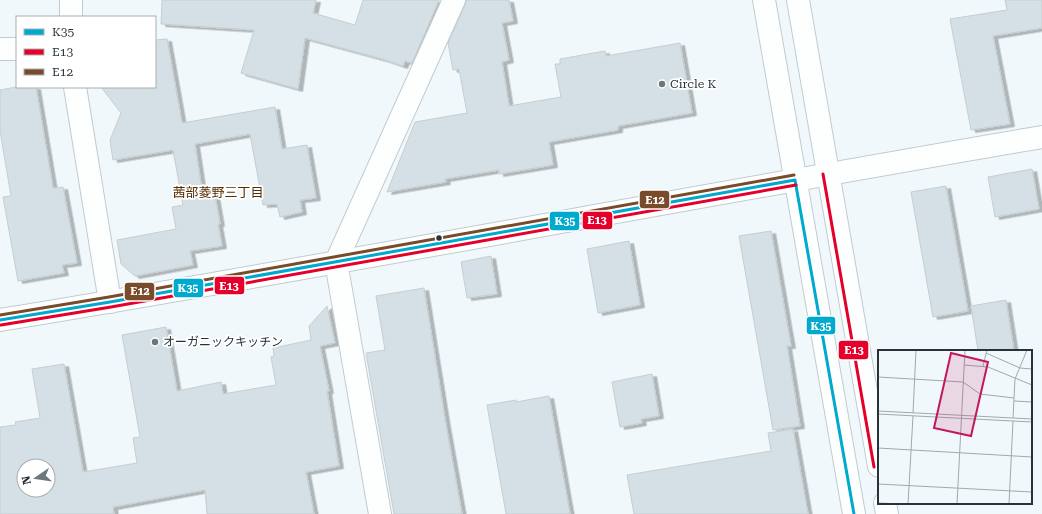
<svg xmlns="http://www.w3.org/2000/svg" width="1042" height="514" font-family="'Roboto Serif','Noto Sans JP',serif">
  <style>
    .building { fill: #d4e0e5; stroke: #c5ced2; fill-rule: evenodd; filter: url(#shadow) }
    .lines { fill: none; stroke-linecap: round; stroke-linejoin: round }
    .minor-casing { stroke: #c1cbcf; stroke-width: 24 }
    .tertiary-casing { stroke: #c1cbcf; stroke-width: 24 }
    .minor { stroke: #fdfefe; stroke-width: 22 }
    .tertiary { stroke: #fdfefe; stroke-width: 22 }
    .bus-1-casing { stroke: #fff; stroke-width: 6 }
    .bus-2-casing { stroke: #fff; stroke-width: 6 }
    .bus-3-casing { stroke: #fff; stroke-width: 6 }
    .bus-1 { stroke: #00a9ce; stroke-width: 3 }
    .bus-2 { stroke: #e4002b; stroke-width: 3 }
    .bus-3 { stroke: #7a4b2a; stroke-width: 3 }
    .poi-dot { fill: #6d787d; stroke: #fff; stroke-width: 1.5 }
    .bus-dot { fill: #273339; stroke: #fff; stroke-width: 1.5 }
    .labels { text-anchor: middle; stroke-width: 3.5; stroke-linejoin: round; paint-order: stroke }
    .poi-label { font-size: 12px; fill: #273339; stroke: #fff; text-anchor: start }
    .neighbourhood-label { font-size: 13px; fill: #562d00; stroke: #fff }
    .inset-road { fill: none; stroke: #a0a9ad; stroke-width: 1 }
    .view { fill: #c2185b; fill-opacity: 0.15; stroke: #c2185b; stroke-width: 2 }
    .inset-edge { fill: none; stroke: #273339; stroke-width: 2 }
    .line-badge { stroke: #fff; stroke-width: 1.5 }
    .badge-label { font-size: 11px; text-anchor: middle; font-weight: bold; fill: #fff }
  </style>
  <defs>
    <filter id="shadow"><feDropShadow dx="4.5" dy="2.5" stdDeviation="0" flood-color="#0004"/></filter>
  </defs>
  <rect width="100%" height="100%" fill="#f0f8fb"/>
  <!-- building -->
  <g class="building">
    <path d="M162 0H316L313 13 355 25 363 0H439L412 63 405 61 403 66 386 60 305 38 298 89 241 73 254 30 161 24Z"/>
    <path d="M466 0H509L513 21 502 23 509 60 502 62 509 106 561 97 555 64H560V59L605 51 606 56 680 43 692 113 618 126V130L549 142 553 165 499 174V170L445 179 446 182 387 192 415 122 467 113 459 69 453 70 448 43 465 5Z"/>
    <path d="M1005 0H1042V28L993 36 1010 124 971 130 950 19 1007 10Z"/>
    <path d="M167 39 182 123 275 107 282 149 307 145 316 198 300 200 302 212 280 217 277 204 263 205 250 134 195 144 203 197 215 195 220 224H218L222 246 190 251 193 265 135 276 121 264 117 240 176 229 172 207 183 205 173 150 113 160 110 140 121 113 101 87H155V40Z"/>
    <path d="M16 87H36L53 188 63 187 77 263 62 265 64 273 18 281 3 197 11 196 0 131V90Z"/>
    <path d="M1032 169 1039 209 995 217 988 177Z"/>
    <path d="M946 186 968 311 933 317 911 192Z"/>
    <path d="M771 231 791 346H787L800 426 773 430 739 236Z"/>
    <path d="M629 241 640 305 598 313 587 249Z"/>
    <path d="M491 256 497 294 467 298 461 262Z"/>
    <path d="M424 288 446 425 462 514H394L366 353 385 350 376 296Z"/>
    <path d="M1006 300 1014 351H978L971 306Z"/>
    <path d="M327 306 335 343 320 346 329 391H327L339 466 306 472 314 514H207L205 490 113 507 114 514H0V427L16 425 15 422 40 418 32 369 64 364 83 472 137 463 133 438 140 437 122 335 166 327 177 391 221 382 223 394 276 385 271 357 274 356 273 348 311 340 309 326ZM24 466H48V490H24Z"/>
    <path d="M652 374 659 416 641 419 642 423 620 427 612 382Z"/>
    <path d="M549 396 570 514H506L487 405 516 400V402Z"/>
    <path d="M793 429 808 514H634L627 475 771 451 768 433Z"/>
  </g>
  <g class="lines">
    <defs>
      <g id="minor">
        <path d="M71 17V0"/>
        <path d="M0 49H17"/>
        <path d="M75 87 110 302"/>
        <path d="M380 514 336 262 454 0"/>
      </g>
      <g id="tertiary">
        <path d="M764 0 854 514"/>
        <path d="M798 0 879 466"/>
        <path d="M0 320C348 263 694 196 1042 137"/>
        <path d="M885 503 887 514"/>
      </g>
    </defs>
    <!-- minor casing -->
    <use href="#minor" class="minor-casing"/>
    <!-- tertiary casing -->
    <use href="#tertiary" class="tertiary-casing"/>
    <!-- minor -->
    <use href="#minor" class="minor"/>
    <!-- tertiary -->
    <use href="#tertiary" class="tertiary"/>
    <defs>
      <path id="bus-1" d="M0 320 110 302 795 180 854 514"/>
      <g id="bus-2">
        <path d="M823 174 874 467"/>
        <path d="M1 325 111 307 796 185"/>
      </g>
      <path id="bus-3" d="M0 315 109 297 794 175"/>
    </defs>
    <!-- bus-1 casing -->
    <use href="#bus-1" class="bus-1-casing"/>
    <!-- bus-2 casing -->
    <use href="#bus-2" class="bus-2-casing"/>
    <!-- bus-3 casing -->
    <use href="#bus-3" class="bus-3-casing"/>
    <!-- bus-1 -->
    <use href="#bus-1" class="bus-1"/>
    <!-- bus-2 -->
    <use href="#bus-2" class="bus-2"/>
    <!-- bus-3 -->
    <use href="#bus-3" class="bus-3"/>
  </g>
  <!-- markers -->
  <g class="poi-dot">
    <circle cx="662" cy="84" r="4"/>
    <circle cx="155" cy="342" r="4"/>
  </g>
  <circle class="bus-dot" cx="439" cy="238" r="3.5"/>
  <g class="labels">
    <!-- poi labels -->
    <g class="poi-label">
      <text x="670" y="88">Circle K</text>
      <text x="163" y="346">オーガニックキッチン</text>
    </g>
    <!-- neighbourhood labels -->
    <g class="neighbourhood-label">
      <text x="218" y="197">茜部菱野三丁目</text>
    </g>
  </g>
  <!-- overview -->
  <g transform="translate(878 350)">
    <rect width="154" height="154" fill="#f0f8fb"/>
    <path class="inset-road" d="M108 3 142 18 154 19M86 15 110 17 154 35M105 16 109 0M0 27 85 32 102 44 136 48M136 51 154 52M0 61 154 69M35 63 38 0M0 64 154 72M135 68 137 29 149 0M0 98 154 107M0 134 154 142M0 153 25 154M30 154 35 66M79 154 87 0M131 154 135 71"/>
    <path class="view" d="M73 3 110 12 93 86 56 78Z"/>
    <rect width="154" height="154" class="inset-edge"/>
  </g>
  <g class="line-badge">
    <rect x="639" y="190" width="31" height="19" rx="4" fill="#7a4b2a"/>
    <rect x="582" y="211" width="31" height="19" rx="4" fill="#e4002b"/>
    <rect x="549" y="211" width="31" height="20" rx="4" fill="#00a9ce"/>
    <rect x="214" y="276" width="31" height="19" rx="4" fill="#e4002b"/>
    <rect x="173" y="278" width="31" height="20" rx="4" fill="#00a9ce"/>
    <rect x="124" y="282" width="31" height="19" rx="4" fill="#7a4b2a"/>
    <rect x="806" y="316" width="30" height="19" rx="4" fill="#00a9ce"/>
    <rect x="838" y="340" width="31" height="20" rx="4" fill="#e4002b"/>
  </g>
  <g class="badge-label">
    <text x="655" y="204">E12</text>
    <text x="597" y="224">E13</text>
    <text x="565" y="225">K35</text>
    <text x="229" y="290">E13</text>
    <text x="188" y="292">K35</text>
    <text x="140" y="295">E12</text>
    <text x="821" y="330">K35</text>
    <text x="854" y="354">E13</text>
  </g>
  <!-- legend -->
  <rect x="16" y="16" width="140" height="72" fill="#ffffff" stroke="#a9adb0"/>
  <rect x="24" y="29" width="20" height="6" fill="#00a9ce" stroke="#a9adb0"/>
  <text x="52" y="36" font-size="12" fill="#273339">K35</text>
  <rect x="24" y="49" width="20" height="6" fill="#e4002b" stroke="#a9adb0"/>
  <text x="52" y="56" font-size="12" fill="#273339">E13</text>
  <rect x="24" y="69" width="20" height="6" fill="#7a4b2a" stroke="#a9adb0"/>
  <text x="52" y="76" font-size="12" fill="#273339">E12</text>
  <!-- north arrow -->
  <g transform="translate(36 478) rotate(257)"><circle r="19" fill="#ffffff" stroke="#a9adb0"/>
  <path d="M0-3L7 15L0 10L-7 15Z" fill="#6d787d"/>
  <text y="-6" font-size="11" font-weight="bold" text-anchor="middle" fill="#273339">N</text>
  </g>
</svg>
